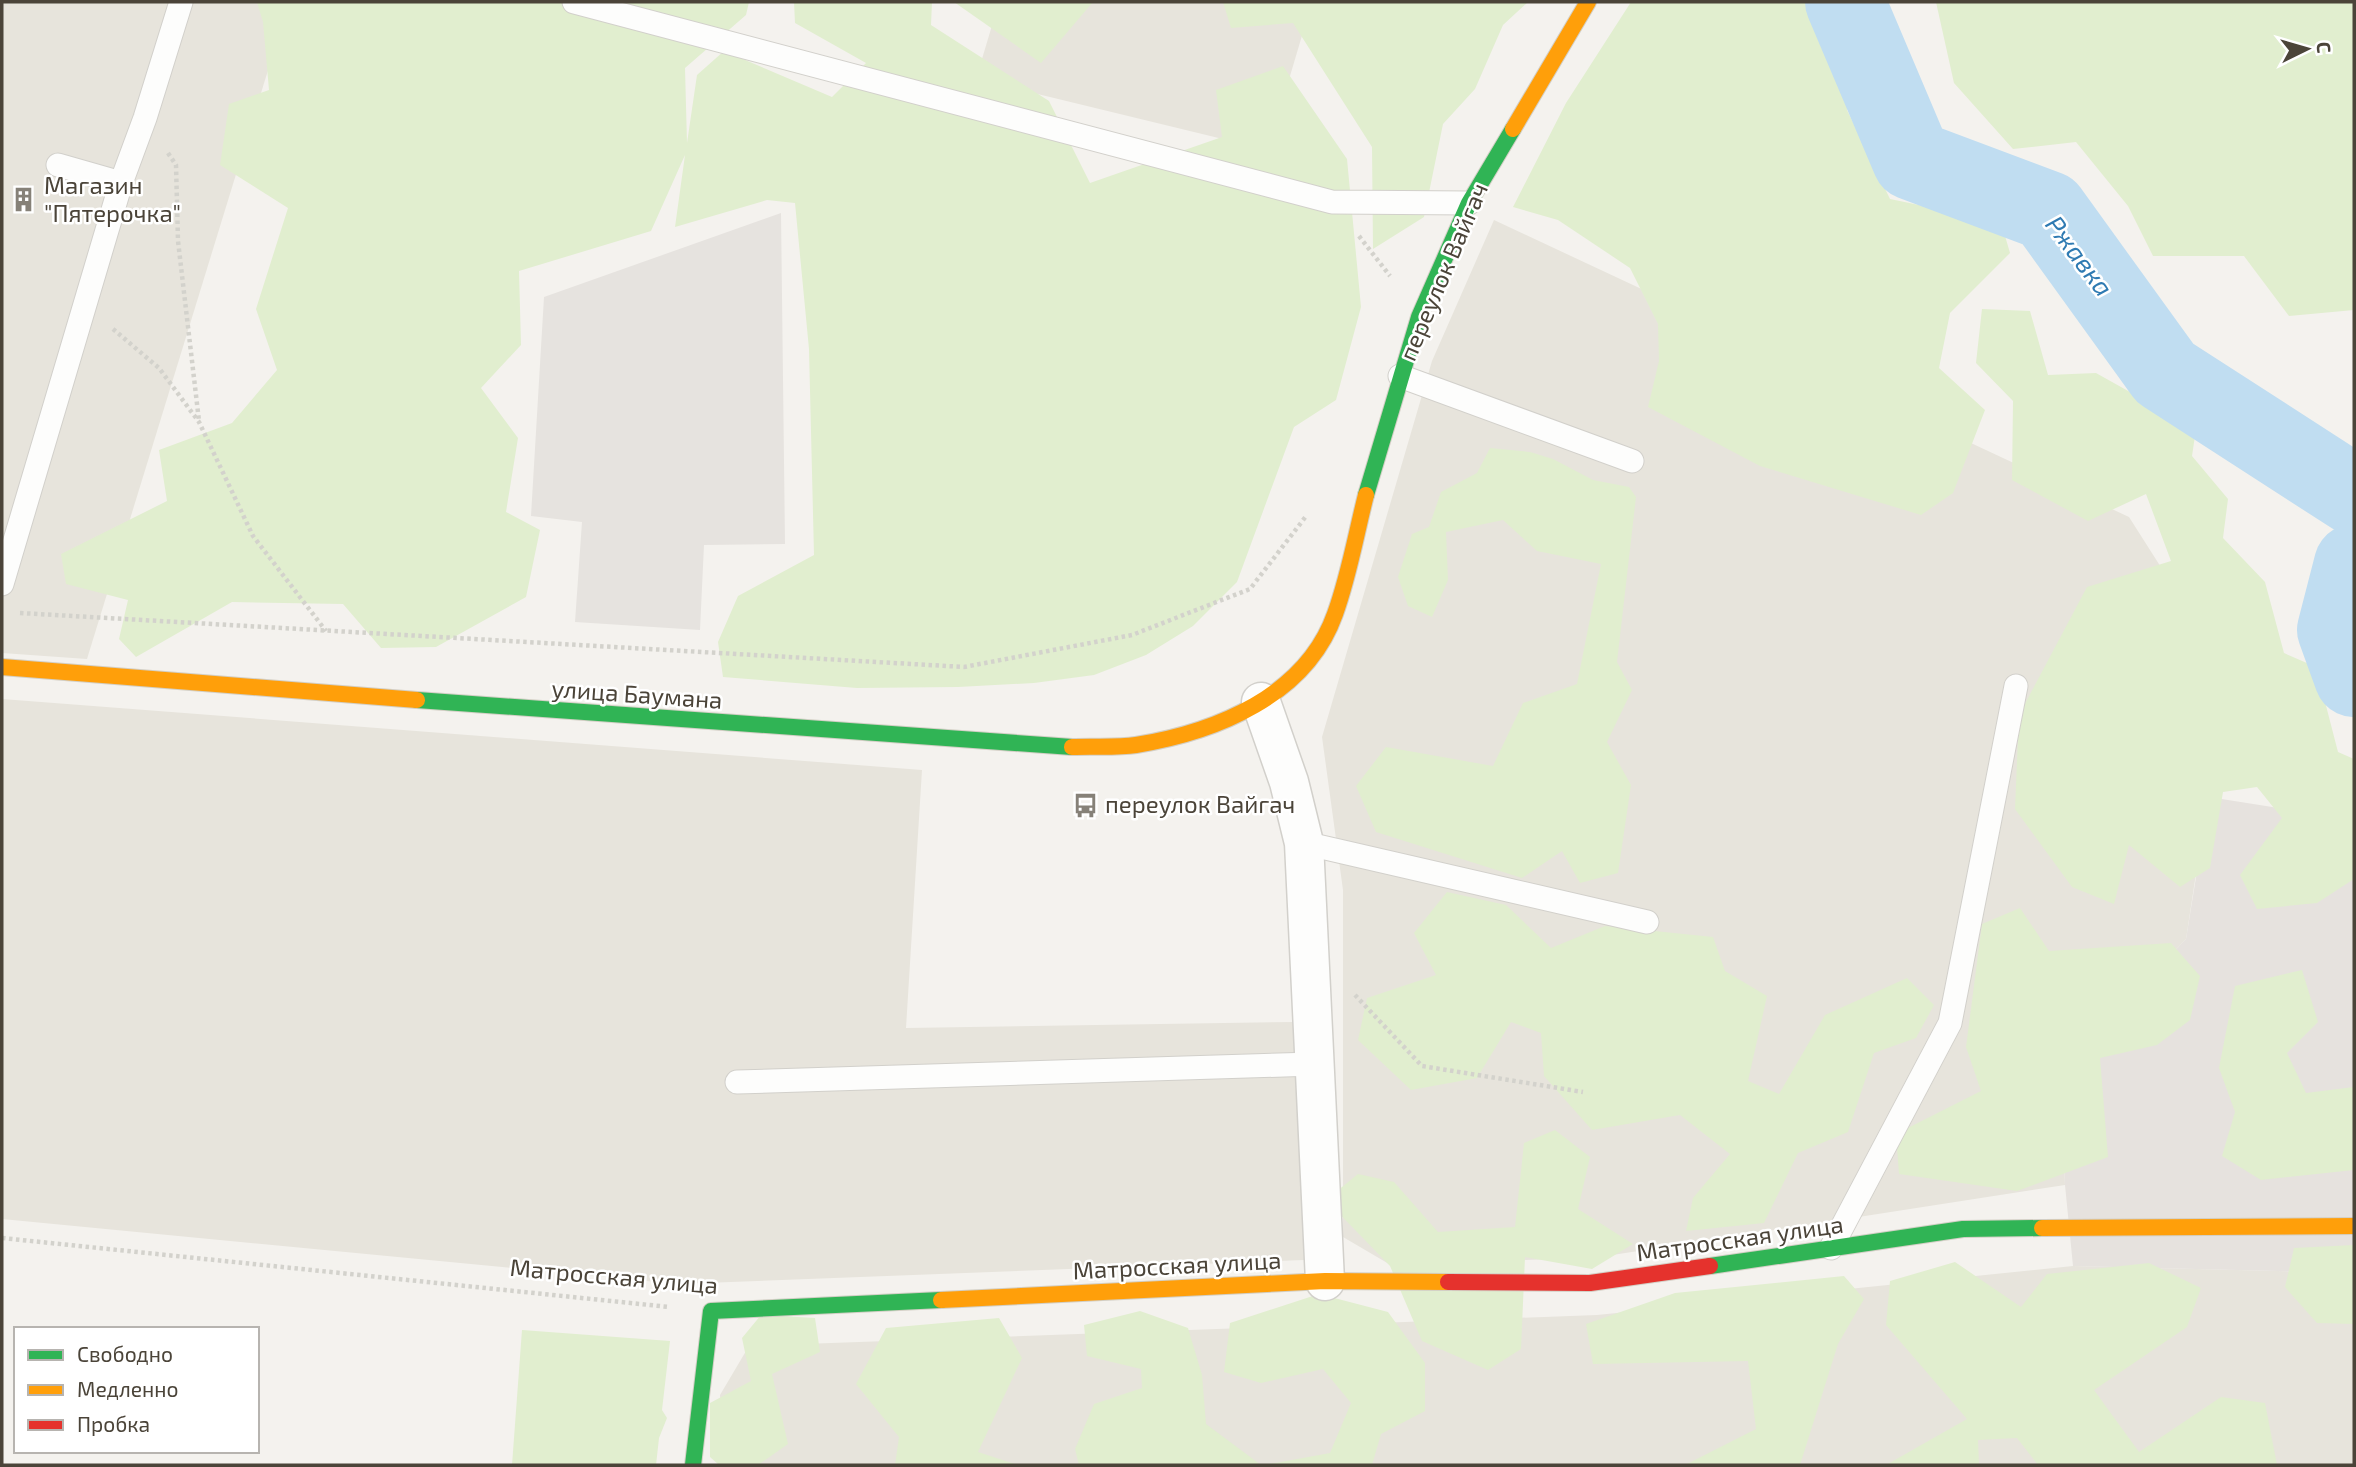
<svg xmlns="http://www.w3.org/2000/svg" width="2356" height="1467" font-family="'Exo 2',sans-serif">
  <style>
    .residential { fill: #e7e4dc }
    .industrial { fill: #e6e2de }
    .green { fill: #e1eecf }
    .parking { fill: #e6e3df }
    .lines { fill: none; stroke-linecap: round; stroke-linejoin: round }
    .river { stroke: #c0ddf1; stroke-width: 80 }
    .lane-casing { stroke: #d2d0cb; stroke-width: 25 }
    .street-casing { stroke: #d2d0cb; stroke-width: 41 }
    .fast-casing { stroke: #d3cfc5; stroke-width: 18 }
    .slow-casing { stroke: #d3cfc5; stroke-width: 18 }
    .jam-casing { stroke: #d3cfc5; stroke-width: 18 }
    .path { stroke: #d3d2cc; stroke-width: 4.5; stroke-dasharray: 3.5 3.5; stroke-linecap: butt }
    .lane { stroke: #fdfdfc; stroke-width: 23 }
    .street { stroke: #fdfdfc; stroke-width: 38 }
    .fast { stroke: #30b455; stroke-width: 16 }
    .slow { stroke: #ff9f0a; stroke-width: 16 }
    .jam { stroke: #e5322d; stroke-width: 16 }
    .labels { text-anchor: middle; stroke-width: 5; stroke-linejoin: round; paint-order: stroke }
    .poi-label { font-size: 24px; fill: #4b4439; stroke: #fff; text-anchor: start }
    .street-label { font-size: 24px; fill: #4b4439; stroke: #fff }
    .water-label { font-size: 26px; font-style: italic; fill: #2e7ab2; stroke: #fff }
  </style>
  <rect width="100%" height="100%" fill="#f4f2ee"/>
  <!-- residential -->
  <g class="residential">
    <path d="M2 2H289L87 659 2 653Z"/>
    <path d="M999 2H1312L1268 150 976 79Z"/>
    <path d="M1494 220 2129 517 2227 671 2186 939 2060 1070 2065 1185 1593 1258 1389 1264 1343 1237V890L1322 737 1432 361Z"/>
    <path d="M2 699 922 770 906 1028 1294 1022 1304 1260 678 1284 2 1219Z"/>
    <path d="M2073 1266 2354 1273V1465H723L720 1395 749 1346 1597 1315Z"/>
  </g>
  <!-- industrial -->
  <path class="industrial" d="M2209 797 2354 820V1273L2073 1266 2065 1185 2060 1070 2186 939Z"/>
  <!-- green -->
  <g class="green">
    <path d="M257 2H749L746 15 685 68 687 143 697 75 724 51 832 97 866 63 795 23 794 2H932L931 25 1049 101 1090 183 1222 137 1216 90 1283 66 1347 159 1361 307 1336 400 1294 427 1237 582 1193 626 1146 655 1094 675 1034 683 958 687 857 688 723 677 718 642 738 596 814 555 809 349 795 203 767 200 675 227 685 155 651 231 519 271 521 345 481 388 518 438 506 512 540 530 526 597 436 647 381 648 343 604 232 602 136 657 119 639 128 600 66 584 61 554 167 501 159 450 232 423 277 370 256 309 288 208 220 165 229 104 269 90 263 22Z"/>
    <path d="M954 2H1093L1041 63Z"/>
    <path d="M1223 2H1528L1503 25 1475 89 1443 124 1424 217 1373 249 1372 147 1293 23 1231 28Z"/>
    <path d="M1631 2H1874L1877 32 1851 61 1847 110 1890 199 2001 222 2010 253 1950 313 1939 368 1985 410 1953 493 1921 515 1760 466 1648 407 1659 361 1658 324 1630 268 1558 220 1513 207 1566 103Z"/>
    <path d="M1936 2H2354V310L2289 316 2244 256H2153L2128 206 2076 142 2013 149 1954 83Z"/>
    <path d="M1982 309 2030 311 2048 375 2096 373 2196 429 2192 456 2228 499 2223 538 2265 582 2284 653 2316 667 2338 752 2354 759V879L2317 903 2257 909 2240 875 2282 818 2257 787 2223 792 2210 868 2180 887 2129 845 2114 904 2072 887 2015 809 2019 715 2087 587 2171 561 2146 494 2088 521 2012 480 2013 401 1976 363Z"/>
    <path d="M1490 448 1530 452 1553 459 1593 480 1629 487 1636 497 1617 662 1632 690 1607 742 1631 785 1618 873 1580 883 1562 851 1522 878 1376 832 1356 786 1386 747 1493 766 1523 703 1577 684 1601 564 1537 551 1503 520 1446 532 1448 580 1432 617 1408 606 1398 577 1412 534 1429 527 1441 492 1477 473Z"/>
    <path d="M1447 892 1506 905 1551 948 1605 926 1713 937 1725 971 1767 996 1748 1081 1779 1094 1825 1015 1907 978 1934 1005 1916 1038 1874 1053 1848 1132 1798 1153 1764 1223 1686 1231 1693 1198 1730 1154 1680 1115 1592 1130 1544 1076 1541 1033 1511 1022 1477 1078 1411 1090 1358 1040 1367 998 1436 975 1414 933Z"/>
    <path d="M2020 908 2049 951 2171 943 2200 976 2190 1020 2157 1045 2100 1058 2108 1157 2017 1191 1899 1174 1896 1134 1981 1091 1966 1047 1982 924Z"/>
    <path d="M2302 970 2318 1022 2287 1053 2306 1093 2354 1087V1170L2261 1180 2222 1156 2235 1112 2219 1068 2235 986Z"/>
    <path d="M1555 1130 1590 1157 1578 1209 1633 1244 1592 1269 1525 1257 1521 1349 1488 1370 1422 1341 1390 1266 1326 1200 1358 1174 1394 1182 1438 1232 1515 1227 1524 1143Z"/>
    <path d="M2354 1245V1324L2317 1323 2285 1287 2294 1248Z"/>
    <path d="M1955 1262 2021 1307 2047 1274 2149 1263 2201 1288 2187 1327 2094 1390 2139 1452 2221 1397 2265 1403 2277 1465H2038L2017 1438 1978 1440 1979 1465H1886L1967 1419 1886 1325 1890 1281Z"/>
    <path d="M1844 1276 1864 1299 1838 1344 1800 1465H1685L1756 1429 1748 1361 1593 1364 1586 1324 1675 1293Z"/>
    <path d="M1319 1294 1388 1312 1425 1363V1411L1381 1434 1372 1465H1264L1330 1453 1351 1403 1323 1369 1261 1383 1224 1372 1230 1323Z"/>
    <path d="M1140 1311 1188 1328 1202 1375 1206 1424 1261 1465H1079L1075 1449 1094 1404 1142 1388 1141 1369 1087 1356 1084 1325Z"/>
    <path d="M761 1315 815 1318 820 1352 772 1374 788 1444 758 1465H719L710 1457V1403L751 1381 742 1338Z"/>
    <path d="M999 1318 1022 1358 978 1452 1018 1465H895L899 1437 856 1384 886 1328Z"/>
    <path d="M522 1330 670 1341 662 1410 667 1418 659 1438 656 1465H512Z"/>
  </g>
  <!-- parking -->
  <path class="parking" d="M781 213 785 544 704 545 700 630 575 622 582 522 531 516 544 297Z"/>
  <g class="lines">
    <!-- river -->
    <g class="river">
      <path d="M1845 2 1912 160 2048 211 2165 373 2354 495"/>
      <path d="M2354 564 2337 630 2354 677"/>
    </g>
    <defs>
      <g id="lane">
        <path d="M574 2 1332 202 1469 203"/>
        <path d="M58 165 121 183"/>
        <path d="M1400 376 1632 461"/>
        <path d="M2 584 121 183 145 118 181 2"/>
        <path d="M1304 843 1647 922"/>
        <path d="M737 1082 1314 1064"/>
        <path d="M1831 1248 1950 1023 2016 686"/>
      </g>
      <path id="street" d="M1261 702 1289 782 1304 843 1325 1281"/>
      <g id="fast">
        <path d="M1366 495 1419 317 1469 203 1513 129"/>
        <path d="M417 700 1072 747"/>
        <path d="M1710 1266 1963 1229 2042 1228"/>
        <path d="M693 1465 711 1311 941 1300"/>
      </g>
      <g id="slow">
        <path d="M1513 129 1588 2"/>
        <path d="M2 667 417 700"/>
        <path d="M1072 747C1093 746 1116 748 1136 745 1216 732 1306 696 1335 614 1349 576 1356 534 1366 495"/>
        <path d="M2042 1228 2354 1226"/>
        <path d="M941 1300 1325 1281 1448 1282"/>
      </g>
      <path id="jam" d="M1448 1282 1590 1283 1710 1266"/>
    </defs>
    <!-- lane casing -->
    <use href="#lane" class="lane-casing"/>
    <!-- street casing -->
    <use href="#street" class="street-casing"/>
    <!-- fast casing -->
    <use href="#fast" class="fast-casing"/>
    <!-- slow casing -->
    <use href="#slow" class="slow-casing"/>
    <!-- jam casing -->
    <use href="#jam" class="jam-casing"/>
    <!-- path -->
    <g class="path">
      <path d="M168 153 176 165 178 241 199 421"/>
      <path d="M1359 236 1390 276"/>
      <path d="M113 329 159 368 199 422 253 536 326 631"/>
      <path d="M20 613 964 667 1132 635 1250 589 1307 515"/>
      <path d="M1355 995 1422 1066 1583 1092"/>
      <path d="M2 1238 669 1307"/>
    </g>
    <!-- lane -->
    <use href="#lane" class="lane"/>
    <!-- street -->
    <use href="#street" class="street"/>
    <!-- fast -->
    <use href="#fast" class="fast"/>
    <!-- slow -->
    <use href="#slow" class="slow"/>
    <!-- jam -->
    <use href="#jam" class="jam"/>
  </g>
  <!-- icons -->
  <defs>
    <symbol id="building-bare" viewBox="-9 -9 18 18"><path d="M-4-6H4V6H1V3H-1V6H-4ZM-2.5-4.3h1.7v1.8h-1.7ZM.8-4.3h1.7v1.8H.8ZM-2.5-1h1.7V.8h-1.7ZM.8-1h1.7V.8H.8Z" fill="#868178" stroke="#fff" stroke-width="2.5" paint-order="stroke"/></symbol>
    <symbol id="bus-bare" viewBox="-9 -9 18 18"><path d="M-5-6H5V4H4V6H2V4H-2V6H-4V4H-5ZM-3.5-4V0h7V-4ZM-3.5 1.2v1.5H-2V1.2ZM2 1.2v1.5H3.5V1.2Z" fill="#868178" stroke="#fff" stroke-width="2.5" paint-order="stroke"/></symbol>
  </defs>
  <g fill-rule="evenodd">
    <use href="#building-bare" x="6" y="182" width="35" height="35"/>
    <use href="#bus-bare" x="1068" y="788" width="35" height="35"/>
  </g>
  <g class="labels">
    <!-- poi labels -->
    <g class="poi-label">
      <text x="44" y="194">Магазин<tspan x="44" dy="28">"Пятерочка"</tspan></text>
      <text x="1105" y="813">переулок Вайгач</text>
    </g>
    <!-- street labels -->
    <g class="street-label">
      <text transform="translate(1444 272) rotate(-67)" y="8">переулок Вайгач</text>
      <text transform="translate(637 695) rotate(4)" y="8">улица Баумана</text>
      <text transform="translate(1740 1239) rotate(-8)" y="8">Матросская улица</text>
      <text transform="translate(1177 1266) rotate(-3)" y="8">Матросская улица</text>
      <text transform="translate(614 1277) rotate(5)" y="8">Матросская улица</text>
    </g>
    <!-- water labels -->
    <g class="water-label">
      <text transform="translate(2079 256) rotate(53)" y="9">Ржавка</text>
    </g>
  </g>
  <!-- border -->
  <rect width="2356" height="1467" fill="none" stroke="#4b4439" stroke-width="7"/>
  <!-- legend -->
  <rect x="14" y="1327" width="245" height="126" fill="#ffffff" stroke="#b7b4b0" stroke-width="2"/>
  <rect x="28" y="1350" width="35" height="10" fill="#30b455" stroke="#b7b4b0" stroke-width="2"/>
  <text x="77" y="1362" font-size="21" fill="#4b4439">Свободно</text>
  <rect x="28" y="1385" width="35" height="10" fill="#ff9f0a" stroke="#b7b4b0" stroke-width="2"/>
  <text x="77" y="1397" font-size="21" fill="#4b4439">Медленно</text>
  <rect x="28" y="1420" width="35" height="10" fill="#e5322d" stroke="#b7b4b0" stroke-width="2"/>
  <text x="77" y="1432" font-size="21" fill="#4b4439">Пробка</text>
  <!-- north arrow -->
  <g transform="translate(2307 49) rotate(85)" stroke="#ffffff" stroke-width="5" paint-order="stroke">
  <path d="M0-5L12 26L0 18L-12 26Z" fill="#4b4439"/>
  <text y="-10" font-size="19" font-weight="bold" text-anchor="middle" fill="#4b4439">С</text>
  </g>
</svg>
